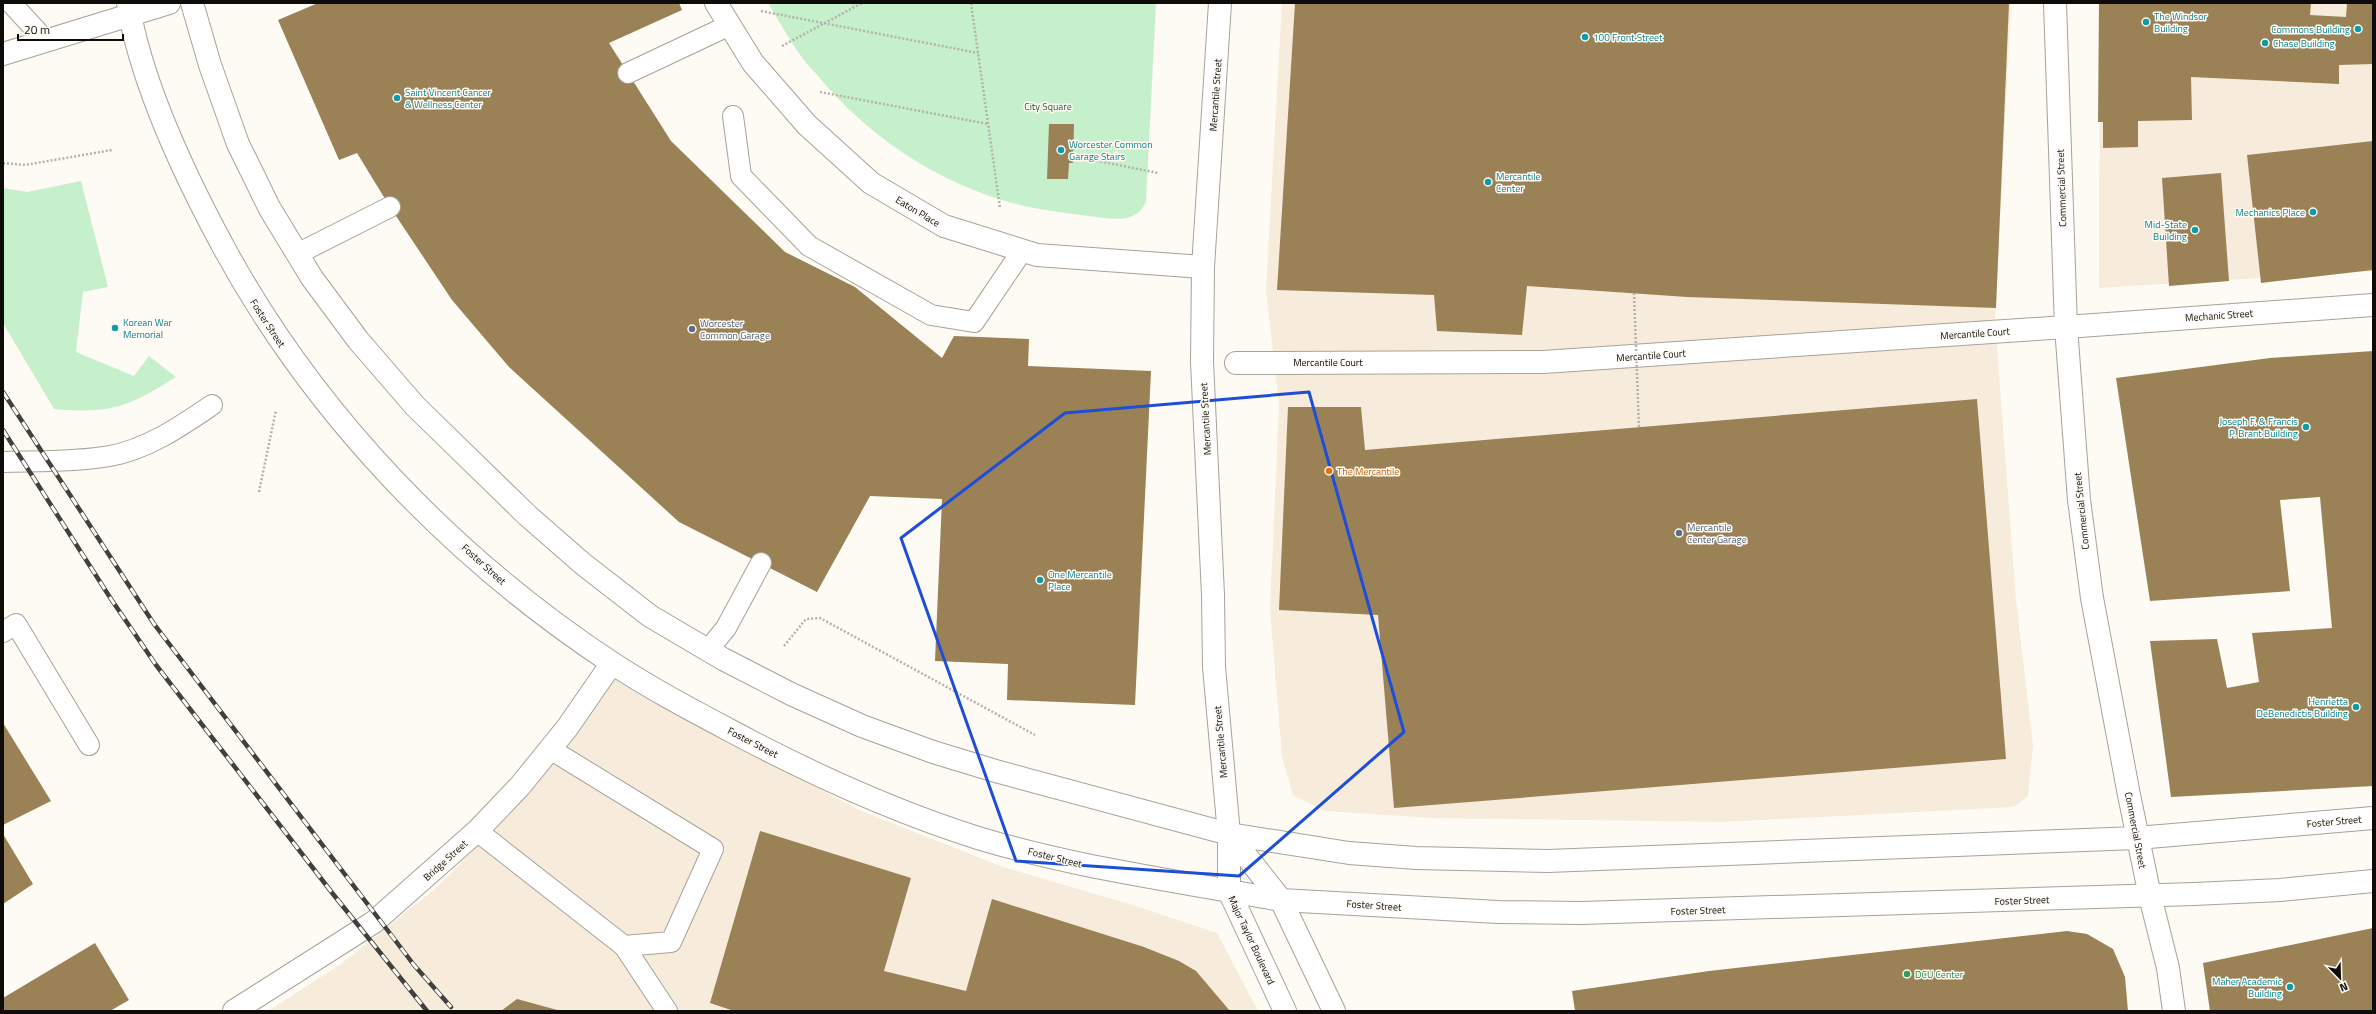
<svg xmlns="http://www.w3.org/2000/svg" width="2376" height="1014" font-family="'Titillium Web',sans-serif">
  <style>
    .built { fill: #f7ecdb }
    .green { fill: #c6f0cc }
    .building { fill: #9b8156 }
    .lines { fill: none; stroke-linecap: round; stroke-linejoin: round }
    .service-casing { stroke: #a8a298; stroke-width: 22 }
    .pedestrian-casing { stroke: #a8a298; stroke-width: 24 }
    .minor-casing { stroke: #a8a298; stroke-width: 24 }
    .tertiary-casing { stroke: #a8a298; stroke-width: 24 }
    .secondary-casing { stroke: #a8a298; stroke-width: 24 }
    .primary-casing { stroke: #a8a298; stroke-width: 24 }
    .path { stroke: #b5b1ac; stroke-width: 2.5; stroke-dasharray: 2 2; stroke-linecap: butt }
    .service { stroke: #fff; stroke-width: 20 }
    .pedestrian { stroke: #fff; stroke-width: 22 }
    .minor { stroke: #fff; stroke-width: 22 }
    .tertiary { stroke: #fff; stroke-width: 22 }
    .secondary { stroke: #fff; stroke-width: 22 }
    .primary { stroke: #fff; stroke-width: 22 }
    .rail-casing { stroke: #42403c; stroke-width: 4.5 }
    .rail { stroke: #fefaf4; stroke-width: 3; stroke-dasharray: 9; stroke-linecap: butt }
    .path-bridge { stroke: #b5b1ac; stroke-width: 2.5; stroke-dasharray: 2 2; stroke-linecap: butt }
    .marked { fill: none; stroke: #1d4ed8; stroke-width: 3; stroke-linejoin: round }
    .culture-dot { fill: #0f9aa8; stroke: #fefaf4; stroke-width: 1.5 }
    .service-dot { fill: #5c6f8a; stroke: #fefaf4; stroke-width: 1.5 }
    .food-dot { fill: #e8710a; stroke: #fefaf4; stroke-width: 1.5 }
    .leisure-dot { fill: #2e9e5b; stroke: #fefaf4; stroke-width: 1.5 }
    .labels { text-anchor: middle; stroke-width: 3; stroke-linejoin: round; paint-order: stroke }
    .culture-label { font-size: 10px; fill: #0d838f; stroke: #fefaf4; text-anchor: start }
    .street-label { font-size: 10px; fill: #0e0c09; stroke: #fefaf4 }
    .park-label { font-size: 10px; fill: #1f5d2f; stroke: #fefaf4 }
    .service-label { font-size: 10px; fill: #4e5e75; stroke: #fefaf4; text-anchor: start }
    .food-label { font-size: 10px; fill: #c56008; stroke: #fefaf4; text-anchor: start }
    .leisure-label { font-size: 10px; fill: #27864d; stroke: #fefaf4; text-anchor: start }
  </style>
  <rect width="100%" height="100%" fill="#fefaf4"/>
  <!-- built -->
  <g class="built">
    <path d="M1282 3H2011L1995 321 2016 599 2033 745 2028 796 2014 807 1723 822 1432 818 1324 811 1293 795 1282 757 1270 610 1279 405 1266 290Z"/>
    <path d="M2100 3H2373V271L2099 288Z"/>
    <path d="M603 673 859 810 1003 867 1136 906 1217 933 1258 1011H268L341 964 436 888 471 853 539 779Z"/>
  </g>
  <!-- green -->
  <g class="green">
    <path d="M768 3H1156L1146 201C1137 226 1109 218 1088 216 1059 212 1030 209 1002 200 931 178 867 135 819 77 812 69 804 61 798 52 787 36 778 19 768 3Z"/>
    <path d="M81 181 108 287 83 292 76 352 134 376 149 356 176 377C128 407 112 414 54 409L3 323V188L27 192Z"/>
  </g>
  <!-- building -->
  <g class="building">
    <path d="M318 3H679L682 10 609 43 671 141 785 252 855 287 942 358 954 336 1029 339 1028 366 1151 371 1135 705 1007 700 1008 664 935 661 942 499 870 496 817 592 679 522 509 367 452 300 390 207 357 153 339 160 278 20Z"/>
    <path d="M1295 3H2009L1996 308 1687 297 1527 286 1522 335 1437 331 1434 295 1277 290Z"/>
    <path d="M2099 3H2311L2310 15 2346 17 2347 3H2373V64L2339 65V84L2191 77 2192 120 2138 121V147L2103 148V122H2098Z"/>
    <path d="M1049 124H1074L1073 163H1069L1068 179H1047Z"/>
    <path d="M2373 141V270L2261 283 2247 155Z"/>
    <path d="M2221 173 2229 281 2169 286 2162 178Z"/>
    <path d="M2373 351V786L2171 797 2150 641 2217 639 2227 688 2259 682 2252 633 2332 628 2320 497 2280 500 2290 591 2150 601 2116 378 2270 358Z"/>
    <path d="M1977 399 2006 759 1394 808 1378 615 1279 610 1288 407H1361L1365 450Z"/>
    <path d="M3 723 51 801 3 825Z"/>
    <path d="M760 831 911 878 884 971 966 991 992 899 1144 947 1179 961 1196 971 1230 1011H734L710 1003Z"/>
    <path d="M3 834 33 884 3 904Z"/>
    <path d="M2373 928V1011H2210L2203 963Z"/>
    <path d="M2067 931 2087 934 2113 949 2125 977 2128 1011H1575L1572 991 1709 971Z"/>
    <path d="M95 943 129 1000 110 1011H3V998Z"/>
    <path d="M517 999 561 1011H501Z"/>
  </g>
  <g class="lines">
    <defs>
      <g id="service">
        <path d="M11 3 45 40"/>
        <path d="M628 73 730 25"/>
        <path d="M733 116 741 176 809 246 931 315 974 322 1022 251"/>
        <path d="M297 254 390 207"/>
        <path d="M3 462C38 461 75 462 110 456 148 449 181 426 212 405"/>
        <path d="M3 632 16 624 89 745"/>
        <path d="M708 650 726 628 761 563"/>
        <path d="M477 831 624 946 671 942 713 849 550 749"/>
        <path d="M624 946 667 1011"/>
      </g>
      <path id="pedestrian" d="M1236 363 1543 362 2066 327"/>
      <g id="minor">
        <path d="M716 3 753 63 807 125 871 183 944 226 1037 255 1203 267"/>
        <path d="M2055 3 2066 327 2079 500 2092 598 2129 795 2150 896 2168 968 2174 1011"/>
        <path d="M2066 327 2373 305"/>
        <path d="M234 1011 374 922 477 831 520 786 567 728 612 663"/>
      </g>
      <path id="tertiary" d="M1220 3 1203 267 1202 362 1213 595 1214 667 1229 834"/>
      <path id="secondary" d="M2373 818 2137 838 1548 861 1416 858 1349 853 1229 834V891L1281 900 1498 912 1581 913 2194 894 2280 890 2373 881"/>
      <g id="primary">
        <path d="M128 3C141 84 185 176 224 248 315 415 453 558 612 663 656 692 703 716 750 741 823 779 899 813 978 838 1060 863 1145 876 1229 891L1285 1011"/>
        <path d="M192 3 210 65 238 144 270 209 312 278 358 340 415 406 528 516 583 564 650 616 723 659 791 694 862 726 933 752 999 772 1229 834 1281 900 1334 1011"/>
        <path d="M3 54 169 3"/>
      </g>
    </defs>
    <!-- service casing -->
    <use href="#service" class="service-casing"/>
    <!-- pedestrian casing -->
    <use href="#pedestrian" class="pedestrian-casing"/>
    <!-- minor casing -->
    <use href="#minor" class="minor-casing"/>
    <!-- tertiary casing -->
    <use href="#tertiary" class="tertiary-casing"/>
    <!-- secondary casing -->
    <use href="#secondary" class="secondary-casing"/>
    <!-- primary casing -->
    <use href="#primary" class="primary-casing"/>
    <!-- path -->
    <g class="path">
      <path d="M971 3 1000 208"/>
      <path d="M761 11 978 53"/>
      <path d="M782 46 862 3"/>
      <path d="M820 92 988 124"/>
      <path d="M1073 156 1158 173"/>
      <path d="M3 163 25 165 112 150"/>
      <path d="M259 492 276 410"/>
      <path d="M784 646 806 619 820 618 1035 735"/>
    </g>
    <!-- service -->
    <use href="#service" class="service"/>
    <!-- pedestrian -->
    <use href="#pedestrian" class="pedestrian"/>
    <!-- minor -->
    <use href="#minor" class="minor"/>
    <!-- tertiary -->
    <use href="#tertiary" class="tertiary"/>
    <!-- secondary -->
    <use href="#secondary" class="secondary"/>
    <!-- primary -->
    <use href="#primary" class="primary"/>
    <defs>
      <g id="rail">
        <path d="M3 392 154 624 414 965 451 1007"/>
        <path d="M3 430 111 599 156 665 333 894 427 1011"/>
      </g>
    </defs>
    <!-- rail casing -->
    <use href="#rail" class="rail-casing"/>
    <!-- rail -->
    <use href="#rail" class="rail"/>
    <!-- path-bridge -->
    <path class="path-bridge" d="M1634 293 1639 427"/>
  </g>
  <!-- marked area -->
  <path class="marked" d="M1309 392 1404 732 1239 876 1016 861 901 538 1065 413Z"/>
  <!-- markers -->
  <g class="culture-dot">
    <circle cx="2146" cy="22" r="4"/>
    <circle cx="2358" cy="29" r="4"/>
    <circle cx="1585" cy="37" r="4"/>
    <circle cx="2265" cy="43" r="4"/>
    <circle cx="397" cy="98" r="4"/>
    <circle cx="1061" cy="150" r="4"/>
    <circle cx="1488" cy="182" r="4"/>
    <circle cx="2313" cy="212" r="4"/>
    <circle cx="2195" cy="230" r="4"/>
    <circle cx="115" cy="328" r="4"/>
    <circle cx="2306" cy="427" r="4"/>
    <circle cx="1040" cy="580" r="4"/>
    <circle cx="2356" cy="707" r="4"/>
    <circle cx="2290" cy="987" r="4"/>
  </g>
  <g class="service-dot">
    <circle cx="692" cy="329" r="4"/>
    <circle cx="1679" cy="533" r="4"/>
  </g>
  <circle class="food-dot" cx="1329" cy="471" r="4"/>
  <circle class="leisure-dot" cx="1907" cy="974" r="4"/>
  <g class="labels">
    <!-- culture labels -->
    <g class="culture-label">
      <text x="2154" y="20">The Windsor<tspan x="2154" dy="12">Building</tspan></text>
      <text x="2350" y="33" text-anchor="end">Commons Building</text>
      <text x="1593" y="41">100 Front Street</text>
      <text x="2273" y="47">Chase Building</text>
      <text x="405" y="96">Saint Vincent Cancer<tspan x="405" dy="12">&amp; Wellness Center</tspan></text>
      <text x="1069" y="148">Worcester Common<tspan x="1069" dy="12">Garage Stairs</tspan></text>
      <text x="1496" y="180">Mercantile<tspan x="1496" dy="12">Center</tspan></text>
      <text x="2305" y="216" text-anchor="end">Mechanics Place</text>
      <text x="2187" y="228" text-anchor="end">Mid-State<tspan x="2187" dy="12">Building</tspan></text>
      <text x="123" y="326">Korean War<tspan x="123" dy="12">Memorial</tspan></text>
      <text x="2298" y="425" text-anchor="end">Joseph F. &amp; Francis<tspan x="2298" dy="12">P. Brant Building</tspan></text>
      <text x="1048" y="578">One Mercantile<tspan x="1048" dy="12">Place</tspan></text>
      <text x="2348" y="705" text-anchor="end">Henrietta<tspan x="2348" dy="12">DeBenedictis Building</tspan></text>
      <text x="2282" y="985" text-anchor="end">Maher Academic<tspan x="2282" dy="12">Building</tspan></text>
    </g>
    <!-- street labels -->
    <g class="street-label">
      <text transform="translate(1215 95) rotate(-86)" y="4">Mercantile Street</text>
      <text transform="translate(2061 188) rotate(-92)" y="4">Commercial Street</text>
      <text transform="translate(918 211) rotate(31)" y="4">Eaton Place</text>
      <text transform="translate(2219 315) rotate(-4)" y="4">Mechanic Street</text>
      <text transform="translate(268 323) rotate(57)" y="4">Foster Street</text>
      <text transform="translate(1975 333) rotate(-4)" y="4">Mercantile Court</text>
      <text transform="translate(1651 355) rotate(-4)" y="4">Mercantile Court</text>
      <text x="1328" y="366">Mercantile Court</text>
      <text transform="translate(1205 419) rotate(-93)" y="4">Mercantile Street</text>
      <text transform="translate(2081 511) rotate(-96)" y="4">Commercial Street</text>
      <text transform="translate(484 564) rotate(42)" y="4">Foster Street</text>
      <text transform="translate(753 742) rotate(27)" y="4">Foster Street</text>
      <text transform="translate(1220 742) rotate(-95)" y="4">Mercantile Street</text>
      <text transform="translate(2334 821) rotate(-5)" y="4">Foster Street</text>
      <text transform="translate(2136 830) rotate(79)" y="4">Commercial Street</text>
      <text transform="translate(1055 857) rotate(14)" y="4">Foster Street</text>
      <text transform="translate(445 860) rotate(-42)" y="4">Bridge Street</text>
      <text transform="translate(2022 900) rotate(-2)" y="4">Foster Street</text>
      <text transform="translate(1374 905) rotate(4)" y="4">Foster Street</text>
      <text transform="translate(1698 910) rotate(-2)" y="4">Foster Street</text>
      <text transform="translate(1252 940) rotate(65)" y="4">Major Taylor Boulevard</text>
    </g>
    <!-- park labels -->
    <g class="park-label">
      <text x="1048" y="110">City Square</text>
    </g>
    <!-- service labels -->
    <g class="service-label">
      <text x="700" y="327">Worcester<tspan x="700" dy="12">Common Garage</tspan></text>
      <text x="1687" y="531">Mercantile<tspan x="1687" dy="12">Center Garage</tspan></text>
    </g>
    <!-- food labels -->
    <g class="food-label">
      <text x="1337" y="475">The Mercantile</text>
    </g>
    <!-- leisure labels -->
    <g class="leisure-label">
      <text x="1915" y="978">DCU Center</text>
    </g>
  </g>
  <!-- border -->
  <rect width="2376" height="1014" fill="none" stroke="#0e0c09" stroke-width="8"/>
  <!-- north arrow -->
  <g transform="translate(2340 978) rotate(157)" stroke="#fefaf4" stroke-width="3" paint-order="stroke">
  <path d="M0-3L7 15L0 10L-7 15Z" fill="#0e0c09"/>
  <text y="-6" font-size="11" font-weight="bold" text-anchor="middle" fill="#0e0c09">N</text>
  </g>
  <!-- scale -->
  <path d="M18 34v6h105v-6" fill="none" stroke="#0e0c09" stroke-width="2"/>
  <text x="24" y="34" font-size="12" fill="#0e0c09" stroke="#fefaf4" stroke-width="3" paint-order="stroke">20 m</text>
</svg>
